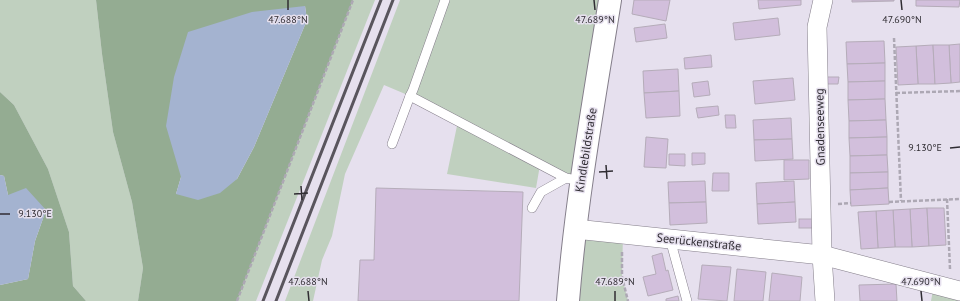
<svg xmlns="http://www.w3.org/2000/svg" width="960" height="301" font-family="'PT Sans',sans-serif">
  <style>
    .green { fill: #c0d0bf }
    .forest { fill: #94ac92; fill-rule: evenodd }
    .water { fill: #a4b3d0 }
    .building { fill: #d2bfdc; stroke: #b5acb9 }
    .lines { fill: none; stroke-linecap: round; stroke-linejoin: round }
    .service-casing { stroke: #847e8a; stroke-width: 10 }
    .minor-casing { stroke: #847e8a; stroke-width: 20 }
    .secondary-casing { stroke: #847e8a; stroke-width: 24 }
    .path { stroke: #ada8b4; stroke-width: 2.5; stroke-dasharray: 4 2; stroke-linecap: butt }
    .service { stroke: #fff; stroke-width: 9 }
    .minor { stroke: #fff; stroke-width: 19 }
    .secondary { stroke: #fff; stroke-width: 22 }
    .rail { stroke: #59555d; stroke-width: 3 }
    .ticks { fill: none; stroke: #302d33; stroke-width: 1.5 }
    .labels { text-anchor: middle; stroke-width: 3; stroke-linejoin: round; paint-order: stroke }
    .street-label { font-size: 12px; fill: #302d33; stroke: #e6e0ee }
    .ticks-label { font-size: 10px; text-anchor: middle; fill: #302d33; stroke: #e6e0ee; stroke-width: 3; stroke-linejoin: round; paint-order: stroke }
  </style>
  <rect width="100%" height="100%" fill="#e6e0ee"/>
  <!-- green -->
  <g class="green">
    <path d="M0 0H96L102 54 113 132 132 202 143 268 138 301H86L73 286 69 232 48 169 14 105 0 92Z"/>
    <path d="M353 0H375L256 301H237Z"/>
    <path d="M400 0H611L581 181 540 165 536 188 447 174 458 121 410 96 384 85 345 174 332 236 322 260 313 301H285Z"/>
    <path d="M575 229 623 234 622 277 628 301H568Z"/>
    <path d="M933 290 960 298V301H931Z"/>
  </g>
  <!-- forest -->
  <g class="forest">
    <path d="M96 0H353L237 301H138L143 268 132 202 113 132 102 54ZM305 6 307 20 254 147 237 179 176 194 181 177Z"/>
    <path d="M0 92 14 105 48 169 69 232 73 286 86 301H0V285L28 279 35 241 46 210 8 195 4 176 0 175Z"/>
  </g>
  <!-- water -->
  <g class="water">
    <path d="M305 6 307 20 254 147 237 179 220 193 198 200 176 194 181 177 166 126 174 77 188 32 252 12Z"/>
    <path d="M0 175 4 176 8 195 26 188 46 210 35 241 28 279 0 285Z"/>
  </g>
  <!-- building -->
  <g class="building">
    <path d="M634 0H670L666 21 632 14Z"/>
    <path d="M758 0H801V5L759 9Z"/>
    <path d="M852 0H894V1L852 2Z"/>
    <path d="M916 0H960L959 7 916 6Z"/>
    <path d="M778 18 780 35 735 40 733 23Z"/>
    <path d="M665 24 667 38 636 42 634 28Z"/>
    <path d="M884 41 885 63 847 64 846 42Z"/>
    <path d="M960 44V82L951 83 949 45Z"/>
    <path d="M933 45 935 84H918L916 46Z"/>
    <path d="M933 45H949L951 83 935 84Z"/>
    <path d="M916 46 918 84 898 85 896 47Z"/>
    <path d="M711 55 712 67 685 69 684 58Z"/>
    <path d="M885 63V81L848 82 847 64Z"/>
    <path d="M678 69 679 91 644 93 643 71Z"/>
    <path d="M825 77H839L838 84H825Z"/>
    <path d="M793 78 795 100 755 104 753 81Z"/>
    <path d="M708 81 710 95 694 97 692 83Z"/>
    <path d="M885 81V99L848 100V82Z"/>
    <path d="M679 91 680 116 646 118 644 93Z"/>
    <path d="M885 99 886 120 849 121 848 100Z"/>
    <path d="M718 106 719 115 698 118 696 108Z"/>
    <path d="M725 115H735L736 128H726Z"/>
    <path d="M791 118 792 139 754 140 753 120Z"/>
    <path d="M886 120 887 137 849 138V121Z"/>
    <path d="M646 137 668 139 666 168 644 167Z"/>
    <path d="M887 137V155L850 156 849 138Z"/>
    <path d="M792 139 793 159 755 161 754 140Z"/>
    <path d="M692 153H705V164L692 165Z"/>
    <path d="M669 154H685V166L669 165Z"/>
    <path d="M887 155 888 172 850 173V156Z"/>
    <path d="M784 160H809V179L784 180Z"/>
    <path d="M888 172V188L850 190V173Z"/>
    <path d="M713 173H729V191H712Z"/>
    <path d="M705 181 706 202 669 203 668 182Z"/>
    <path d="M794 181 795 202 757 204 756 183Z"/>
    <path d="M376 188 523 192 519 301H358L360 260H374Z"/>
    <path d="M888 188 889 204 851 206 850 190Z"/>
    <path d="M706 202 707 223 670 225 669 203Z"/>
    <path d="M795 202 796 222 758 224 757 204Z"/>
    <path d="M927 208 929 246 912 247 910 209Z"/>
    <path d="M927 208H944L946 245 929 246Z"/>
    <path d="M910 209 912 247H895L893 210Z"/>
    <path d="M893 210 895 247 878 248 876 211Z"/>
    <path d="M876 211 878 248 861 249 858 212Z"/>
    <rect x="799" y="219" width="15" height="9"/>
    <path d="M662 253 666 271 668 270 673 290 648 296 643 277 656 274 652 256Z"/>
    <path d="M702 265 731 267 727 301 698 299Z"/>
    <path d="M737 269 766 272 763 301H734Z"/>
    <path d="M772 273 802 277 800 301H769Z"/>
    <path d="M896 284 897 301H860L859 285Z"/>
    <path d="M678 296 679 301H666V299Z"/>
  </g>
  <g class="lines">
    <defs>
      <g id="service">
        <path d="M410 96 566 178 581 181"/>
        <path d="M392 144 410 96 413 90 445 0"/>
        <path d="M532 208 541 192 566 178"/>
        <path d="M670 239 687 301"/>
      </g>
      <g id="minor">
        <path d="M823 0 817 27 822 255 825 301"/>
        <path d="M575 229 822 255 960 291"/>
      </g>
      <path id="secondary" d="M568 301C576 200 594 100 610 0"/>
    </defs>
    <!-- service casing -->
    <use href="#service" class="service-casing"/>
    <!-- minor casing -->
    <use href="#minor" class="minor-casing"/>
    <!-- secondary casing -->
    <use href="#secondary" class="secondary-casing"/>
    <!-- path -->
    <g class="path">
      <path d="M894 38 901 201"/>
      <path d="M896 93 960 91"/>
      <path d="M947 199 950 269"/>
      <path d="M889 202 960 199"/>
      <path d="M838 204 851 203"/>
      <path d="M622 252V277L628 301"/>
      <path d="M237 301 353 0"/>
    </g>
    <!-- service -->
    <use href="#service" class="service"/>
    <!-- minor -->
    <use href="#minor" class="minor"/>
    <!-- secondary -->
    <use href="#secondary" class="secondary"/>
    <!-- rail -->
    <g class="rail">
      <path d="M263 301 381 0"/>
      <path d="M276 301 393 0"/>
    </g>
  </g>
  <!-- ticks -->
  <path class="ticks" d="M288 0V10M594 0 595 10M901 0 902 10M950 148 960 147M606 165 607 179M599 172 613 171M301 186 302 200M294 194 308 193M0 214H10M308 291 309 301M615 291V301M921 291 922 301"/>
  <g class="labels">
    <!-- street labels -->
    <g class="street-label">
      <text transform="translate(820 127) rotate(-91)" y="4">Gnadenseeweg</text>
      <text transform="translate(586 150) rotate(-81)" y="4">Kindlebildstraße</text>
      <text transform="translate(699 242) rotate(6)" y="4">Seerückenstraße</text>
    </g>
  </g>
  <g class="ticks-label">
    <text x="288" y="23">47.688°N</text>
    <text x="595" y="23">47.689°N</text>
    <text x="902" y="23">47.690°N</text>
    <text x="925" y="151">9.130°E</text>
    <text x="35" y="217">9.130°E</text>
    <text x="308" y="285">47.688°N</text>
    <text x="615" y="285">47.689°N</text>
    <text x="921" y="285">47.690°N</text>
  </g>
</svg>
